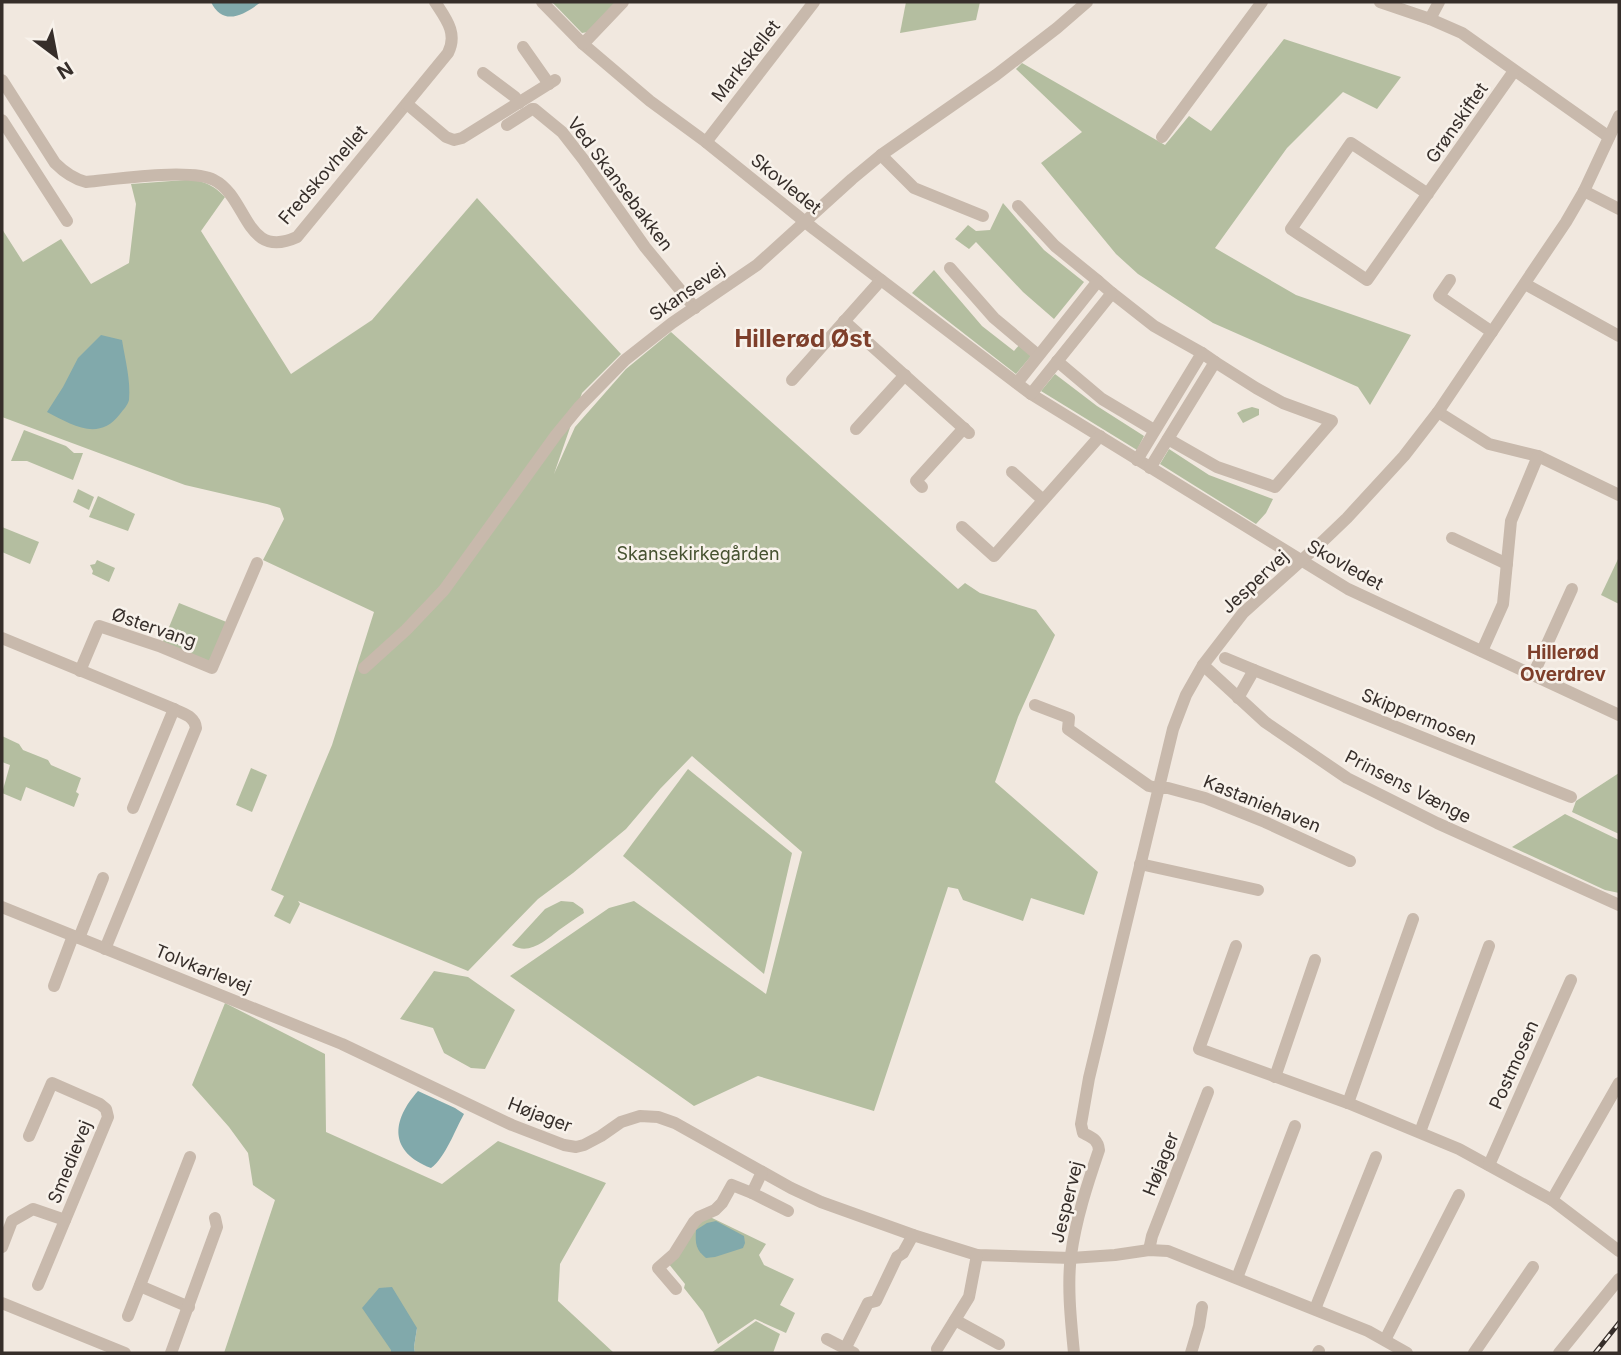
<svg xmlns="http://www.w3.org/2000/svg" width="1621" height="1355" font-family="Inter,sans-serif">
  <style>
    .green { fill: #b4bea0 }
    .water { fill: #81a9ab }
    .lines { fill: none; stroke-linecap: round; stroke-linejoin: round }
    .minor { stroke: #c8b9ac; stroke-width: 12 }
    .rail-casing { stroke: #362e2a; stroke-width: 5 }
    .rail { stroke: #f8f2eb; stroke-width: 2.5; stroke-dasharray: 8; stroke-linecap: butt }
    .labels { text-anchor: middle; stroke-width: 5; stroke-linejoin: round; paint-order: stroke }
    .street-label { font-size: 18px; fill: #362e2a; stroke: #f8f2eb }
    .park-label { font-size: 18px; fill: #465230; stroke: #f8f2eb }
    .neighbourhood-label { font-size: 19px; font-weight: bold; fill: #7e3f2b; stroke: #f8f2eb }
    .district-label { font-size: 24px; font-weight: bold; fill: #7e3f2b; stroke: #f8f2eb }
  </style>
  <rect width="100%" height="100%" fill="#f1e8df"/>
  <!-- green -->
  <g class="green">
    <path d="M552 2H617L588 32 582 33Z"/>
    <path d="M906 2H980L976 20 900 33Z"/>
    <path d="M1284 39 1401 77 1377 109 1343 92 1287 148 1215 248 1296 295 1411 335 1370 405 1358 387 1213 323 1138 274 1116 254 1041 163 1082 132 1016 69 1022 63 1165 145 1189 116 1211 131Z"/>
    <path d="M185 180C203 180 212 184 225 197L201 231 291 374 372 320 477 198 621 354 582 393 554 474 575 427 626 369 671 332 958 589 965 583 980 593 1036 610 1055 635 1018 717 995 782 1098 872 1084 915 1031 898 1023 921 963 900 958 889 948 887 874 1111 758 1076 694 1106 510 976 609 908 634 901 766 994 802 852 692 756 660 789 626 829 573 873 538 899 468 971 298 901 300 904 290 924 274 916 284 896 271 890 332 745 374 612 263 560 284 519 280 508 267 504 185 485 2 417V229L23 262 61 239 91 284 129 263 136 204 131 184Z"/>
    <path d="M1003 203 1044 250 1084 282 1054 319 1023 292 976 242 969 249 955 239 968 225 976 231 990 230Z"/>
    <path d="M934 270 982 326 1014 351 1020 344 1032 355 1016 374 912 293Z"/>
    <path d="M1055 374 1097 406 1144 436 1137 450 1041 391Z"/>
    <path d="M1252 407 1259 409V415L1243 423 1237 413 1242 410Z"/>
    <path d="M24 430 66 446 74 453H83L73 480 27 461H11Z"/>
    <path d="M1169 449 1209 475 1273 499 1266 513 1256 524 1160 464Z"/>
    <path d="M78 489 94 497 89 510 73 502Z"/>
    <path d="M98 496 135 514 128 531 89 517Z"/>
    <path d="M2 527 39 542 30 564 2 552Z"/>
    <path d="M1619 557V604L1601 595Z"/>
    <path d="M97 560 115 568 109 582 92 574 93 571 90 565 95 564Z"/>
    <path d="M179 603 229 623 213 664 162 644Z"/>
    <path d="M2 736 19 744 23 750 48 760 51 765 81 778 76 792 79 794 74 807 26 787 21 801 2 793 10 765 2 762Z"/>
    <path d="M251 768 267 775 252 812 236 805Z"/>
    <path d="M688 769 792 853 764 974 623 856Z"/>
    <path d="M1619 773V834L1572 812 1576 801Z"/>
    <path d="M1565 814 1619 840V893L1605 890 1512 847Z"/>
    <path d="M561 901 573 902 583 909 584 913C575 919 567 924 559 930 546 940 529 956 512 945L545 909Z"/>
    <path d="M434 971 468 977 515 1010 485 1069 471 1068 444 1053 433 1028 400 1019Z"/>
    <path d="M225 1003 325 1054 326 1132 442 1184 498 1141 606 1183 560 1264 558 1301 614 1353H415L414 1347 417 1328 392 1350 391 1353H224L275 1200 253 1185 248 1153 229 1127 192 1085Z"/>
    <path d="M708 1216 766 1244 759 1255 764 1265 794 1279 780 1305 795 1313 786 1333 755 1319 718 1344 703 1312 684 1288 685 1284 668 1263 696 1223Z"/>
    <path d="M756 1321 780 1334 773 1353H711Z"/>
  </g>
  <!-- water -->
  <g class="water">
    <path d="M211 2H261C244 15 223 27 211 2Z"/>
    <path d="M101 335 122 340C125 359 131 381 129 400 128 405 123 410 120 414 99 442 72 425 47 412L63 387 78 358Z"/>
    <path d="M418 1091 455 1108 464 1114C455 1130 445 1158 431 1168 389 1152 391 1121 418 1091Z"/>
    <path d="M716 1221 744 1236 745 1243 743 1248 715 1257 706 1258C696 1250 695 1244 696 1230L707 1223Z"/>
    <path d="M392 1287 417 1328 414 1347 415 1353H391V1350L362 1308 379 1288Z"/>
  </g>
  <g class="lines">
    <!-- minor -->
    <g class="minor">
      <path d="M542 2 583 44 650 101 706 142 814 229 1031 394 1348 589 1619 715"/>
      <path d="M1380 2 1430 19 1462 33 1609 137"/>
      <path d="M1430 19 1439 2"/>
      <path d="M583 44 623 2"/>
      <path d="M523 47 549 84"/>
      <path d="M483 73 515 97 519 103"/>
      <path d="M2 80 55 163C64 172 74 179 86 182 114 179 192 168 214 180 248 197 245 261 297 237L448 53C458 33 446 19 435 2"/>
      <path d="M407 104 446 137 454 140 462 138 555 80"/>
      <path d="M2 120 67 221"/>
      <path d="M507 125 532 109H534L562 132 583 159 645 247 695 308"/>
      <path d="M1162 137 1262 2"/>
      <path d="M706 142 814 2"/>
      <path d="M881 155 914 188 983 216"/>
      <path d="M1584 191 1619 209"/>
      <path d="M1428 194 1351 143 1291 229 1367 280 1514 71"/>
      <path d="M1018 206 1055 246 1098 281"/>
      <path d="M950 268 994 318 1038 355"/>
      <path d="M1450 280 1439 296 1492 332"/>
      <path d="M1525 284 1619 336"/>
      <path d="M1112 293 1154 326 1202 353"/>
      <path d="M844 321 969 433"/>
      <path d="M1057 361 1102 399 1154 430"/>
      <path d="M792 380 881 280"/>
      <path d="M1017 383 1098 281 1112 293 1031 394"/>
      <path d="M1438 412 1489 444 1538 456 1619 495"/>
      <path d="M856 429 905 375"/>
      <path d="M1168 439 1217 467 1275 487 1332 421 1283 403 1256 388 1215 362"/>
      <path d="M1137 460 1202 353 1215 362 1150 468"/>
      <path d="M1012 472 1043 500"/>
      <path d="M922 487 916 481 964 428"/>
      <path d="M962 527 994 556 1100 436"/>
      <path d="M1452 538 1507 564"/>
      <path d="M2 638 174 709C183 714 195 716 196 728L105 949"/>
      <path d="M1482 651 1503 604 1511 521 1538 456"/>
      <path d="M1225 658 1254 670"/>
      <path d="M1203 665 1265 722 1347 778 1437 823 1619 905"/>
      <path d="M364 668 406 630 444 590 556 435 579 407 625 360 672 323 757 265 852 179 881 155 996 75 1057 28 1087 2"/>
      <path d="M80 671 99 626 159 646 212 668 257 563"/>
      <path d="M1533 675 1572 589"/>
      <path d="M1238 698 1254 670 1571 797"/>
      <path d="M1035 705 1069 718 1068 729 1149 786 1158 788H1168L1205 798 1265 822 1350 861"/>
      <path d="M133 808 174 709"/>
      <path d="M1140 864 1258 890"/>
      <path d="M2 907 342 1044 512 1125 564 1145 576 1147 584 1145 601 1136 621 1122 640 1116 658 1117 675 1123 791 1188 821 1202 913 1235 977 1255 1071 1258 1115 1255 1149 1250 1168 1251 1368 1331 1407 1353"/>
      <path d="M79 938 103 878"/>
      <path d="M1236 946 1199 1049 1348 1103 1459 1149 1552 1200 1619 1251"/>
      <path d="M54 986 73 936"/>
      <path d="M1275 1077 1315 960"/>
      <path d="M1348 1103 1413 919"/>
      <path d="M1420 1132 1489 946"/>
      <path d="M29 1136 52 1083 100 1104 106 1109 108 1117 38 1285"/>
      <path d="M1489 1165 1571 980"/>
      <path d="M762 1172 752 1193 788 1211"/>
      <path d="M1552 1200 1619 1083"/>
      <path d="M2 1247 12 1221 33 1209 65 1220"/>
      <path d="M1149 1250 1152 1236 1208 1092"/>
      <path d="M1237 1278 1295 1126"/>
      <path d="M140 1286 189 1307"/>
      <path d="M676 1289 658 1268 674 1254 694 1222 699 1217 715 1210 722 1203 732 1185 752 1193"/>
      <path d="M2 1303 125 1353"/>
      <path d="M1315 1309 1376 1157"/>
      <path d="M128 1316 190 1157"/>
      <path d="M955 1320 999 1344"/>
      <path d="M827 1339 854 1353"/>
      <path d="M1385 1340 1459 1195"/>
      <path d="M845 1349 868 1303 876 1301 897 1257 903 1253 913 1235"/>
      <path d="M937 1349 969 1297 977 1255"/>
      <path d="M171 1353 217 1227 215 1218"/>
      <path d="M1074 1353C1071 1322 1067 1286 1071 1255 1076 1219 1087 1185 1099 1150 1098 1139 1091 1137 1083 1133L1081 1124 1089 1078 1173 729 1186 695 1203 665 1243 613 1323 541 1347 518 1404 456 1438 412 1566 222 1584 191 1619 116"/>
      <path d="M1191 1353 1199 1326 1202 1307"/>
      <path d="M1318 1353 1319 1351"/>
      <path d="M1474 1353 1533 1267"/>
      <path d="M1559 1353 1619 1279"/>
    </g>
    <defs>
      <path id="rail" d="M1595 1353 1619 1323"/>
    </defs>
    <!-- rail casing -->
    <use href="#rail" class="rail-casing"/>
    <!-- rail -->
    <use href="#rail" class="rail"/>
  </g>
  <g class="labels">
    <!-- street labels -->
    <g class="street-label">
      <text transform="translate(746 61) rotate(-52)" y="6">Markskellet</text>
      <text transform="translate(1457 123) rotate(-55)" y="6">Grønskiftet</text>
      <text transform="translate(323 175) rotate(-49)" y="6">Fredskovhellet</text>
      <text transform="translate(620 184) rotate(53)" y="6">Ved Skansebakken</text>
      <text transform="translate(786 184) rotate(39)" y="6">Skovledet</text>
      <text transform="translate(687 292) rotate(-35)" y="6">Skansevej</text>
      <text transform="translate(1345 565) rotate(29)" y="6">Skovledet</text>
      <text transform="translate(1255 582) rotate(-43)" y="6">Jespervej</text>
      <text transform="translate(154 628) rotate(19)" y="6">Østervang</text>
      <text transform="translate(1419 717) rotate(22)" y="6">Skippermosen</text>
      <text transform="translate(1408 787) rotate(27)" y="6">Prinsens Vænge</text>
      <text transform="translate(1262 804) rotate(22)" y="6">Kastaniehaven</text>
      <text transform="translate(203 969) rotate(22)" y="6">Tolvkarlevej</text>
      <text transform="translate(1514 1065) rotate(-66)" y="6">Postmosen</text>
      <text transform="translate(540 1115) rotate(21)" y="6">Højager</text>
      <text transform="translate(70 1162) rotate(-68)" y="6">Smedievej</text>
      <text transform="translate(1161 1164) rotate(-68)" y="6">Højager</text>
      <text transform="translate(1067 1202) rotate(-76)" y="6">Jespervej</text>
    </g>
    <!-- park labels -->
    <g class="park-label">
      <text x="698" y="560">Skansekirkegården</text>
    </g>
    <!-- neighbourhood labels -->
    <g class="neighbourhood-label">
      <text x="1563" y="659">Hillerød<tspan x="1563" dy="22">Overdrev</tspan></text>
    </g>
    <!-- district labels -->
    <g class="district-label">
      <text x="803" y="347">Hillerød Øst</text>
    </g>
  </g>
  <!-- border -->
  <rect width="1621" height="1355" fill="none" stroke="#362e2a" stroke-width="7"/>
  <!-- north arrow -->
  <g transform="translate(56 56) rotate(148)" stroke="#f8f2eb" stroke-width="5" paint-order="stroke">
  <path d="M0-5L12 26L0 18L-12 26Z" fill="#362e2a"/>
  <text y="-10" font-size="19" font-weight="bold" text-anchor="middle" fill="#362e2a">N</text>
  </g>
</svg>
